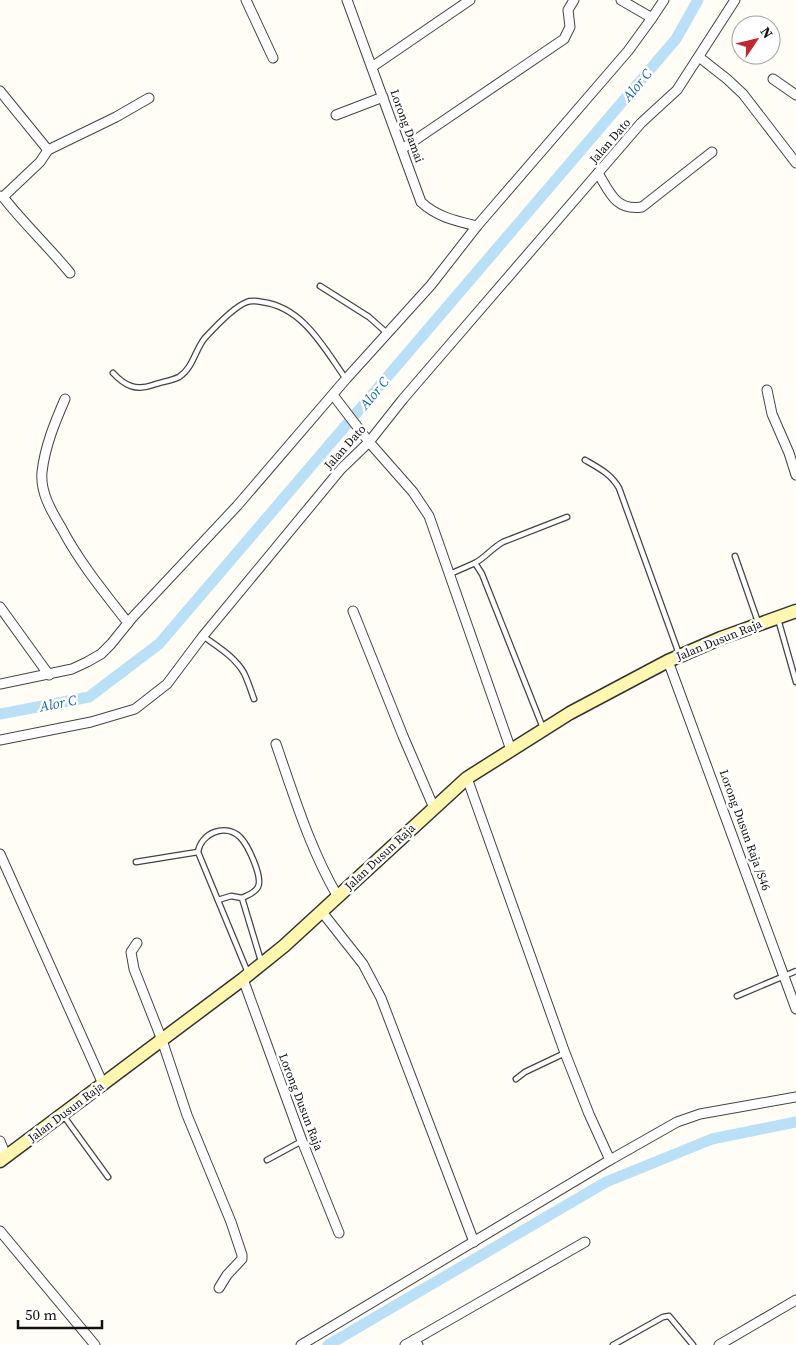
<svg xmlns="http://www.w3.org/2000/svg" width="796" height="1345" font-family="'Source Serif 4',serif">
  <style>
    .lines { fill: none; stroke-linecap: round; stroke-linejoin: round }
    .canal { stroke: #b9e0f7; stroke-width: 11 }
    .lane-casing { stroke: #444; stroke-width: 7 }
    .street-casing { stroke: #444; stroke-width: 11 }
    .secondary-casing { stroke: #333; stroke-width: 15 }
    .lane { stroke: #fff; stroke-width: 4.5 }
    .street { stroke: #fff; stroke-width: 9 }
    .secondary { stroke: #fff6b0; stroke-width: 12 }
    .labels { text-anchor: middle; stroke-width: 5; stroke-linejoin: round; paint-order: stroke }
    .street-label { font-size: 12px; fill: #111; stroke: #fff }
    .water-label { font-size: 14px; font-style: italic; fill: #1768a6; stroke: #fff }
  </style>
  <rect width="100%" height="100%" fill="#fffdf5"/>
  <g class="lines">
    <!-- canal -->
    <g class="canal">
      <path d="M0 714 89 697 159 644 676 39 698 0"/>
      <path d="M328 1345 606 1182 712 1139 796 1122"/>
    </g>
    <defs>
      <g id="lane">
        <path d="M320 286 369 317 388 334"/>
        <path d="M113 373C125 386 136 391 153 385 161 382 171 381 179 377 192 369 195 351 204 339 214 328 233 307 247 302 251 300 257 301 262 302 303 307 324 348 346 379"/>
        <path d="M585 460C599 468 611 474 619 488L679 654"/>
        <path d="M735 556 758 622"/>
        <path d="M475 563C486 557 492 548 503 542L567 517"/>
        <path d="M450 574 475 563 482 574 543 728"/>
        <path d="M778 619 796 682"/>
        <path d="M203 636C218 647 235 657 244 673 248 681 251 691 254 699"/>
        <path d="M136 862 198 852"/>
        <path d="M218 900 231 896 242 898"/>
        <path d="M248 973 198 852C201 833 225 823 240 837 248 845 263 877 258 887 255 893 248 895 242 898L261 961"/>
        <path d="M737 996 796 971"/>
        <path d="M516 1079 525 1072 565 1053"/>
        <path d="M63 1115 108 1177"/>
        <path d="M267 1160 302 1141"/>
        <path d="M613 1345 663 1317 669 1316 693 1345"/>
      </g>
      <g id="street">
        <path d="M246 0 273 58"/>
        <path d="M347 0 421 202C437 217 456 221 477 226"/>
        <path d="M621 0 652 18"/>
        <path d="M699 57 727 79 743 94 796 163"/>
        <path d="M372 67 470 0"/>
        <path d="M773 79 796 95"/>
        <path d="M0 91 48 150"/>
        <path d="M336 115 383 97"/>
        <path d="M402 149 564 39 570 27 568 10 574 0"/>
        <path d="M598 173C610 193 616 211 642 207L712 152"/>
        <path d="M0 196 3 197 40 162 48 150 116 117 149 98"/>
        <path d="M3 197C24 224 49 247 70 273"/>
        <path d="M767 390 772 414 789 453 796 475"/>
        <path d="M333 395 369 442 413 492 429 516 511 750"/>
        <path d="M65 399C55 422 45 446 42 472 40 493 52 512 62 529 80 563 104 592 128 623"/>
        <path d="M0 607 49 675"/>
        <path d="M353 611 403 736 434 808"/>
        <path d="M668 661 796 1009"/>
        <path d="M0 684 72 669 87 662 101 654 111 644 132 618 237 506 346 379 431 285 477 226 628 51 652 18 664 0"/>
        <path d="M0 740 91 722 135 709 167 684 203 636 341 469 369 442 403 399 641 123 677 90 735 0"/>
        <path d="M276 744C294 796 310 849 338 897"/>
        <path d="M0 854 103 1084"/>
        <path d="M322 912 363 964 381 998 474 1242"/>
        <path d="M137 943 131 952 134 969 162 1040 187 1115 231 1222 242 1255V1259L227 1275 219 1288"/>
        <path d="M243 979 302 1141 339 1233"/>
        <path d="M0 1141 6 1156"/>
        <path d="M610 1160 677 1122 700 1114 796 1097"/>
        <path d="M0 1231 95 1345"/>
        <path d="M414 1340 585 1242"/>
        <path d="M301 1345 610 1160 589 1114 565 1053 467 778"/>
        <path d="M405 1345 414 1340 418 1345"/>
        <path d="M719 1345 796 1300"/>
      </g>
      <path id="secondary" d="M0 1161 243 979 284 946 467 778 570 713 668 661 721 638 796 611"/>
    </defs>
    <!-- lane casing -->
    <use href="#lane" class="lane-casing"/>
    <!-- street casing -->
    <use href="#street" class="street-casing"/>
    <!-- secondary casing -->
    <use href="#secondary" class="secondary-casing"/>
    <!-- lane -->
    <use href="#lane" class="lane"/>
    <!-- street -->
    <use href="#street" class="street"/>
    <!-- secondary -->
    <use href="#secondary" class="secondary"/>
  </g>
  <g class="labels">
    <!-- street labels -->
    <g class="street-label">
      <text transform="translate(407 126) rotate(70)" y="4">Lorong Damai</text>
      <text transform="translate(610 141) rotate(-49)" y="4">Jalan Dato</text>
      <text transform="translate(345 447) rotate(-48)" y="4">Jalan Dato</text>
      <text transform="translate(719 640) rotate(-22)" y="4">Jalan Dusun Raja</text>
      <text transform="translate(745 830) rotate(70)" y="4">Lorong Dusun Raja /S46</text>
      <text transform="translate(380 857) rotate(-43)" y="4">Jalan Dusun Raja</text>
      <text transform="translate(301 1102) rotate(69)" y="4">Lorong Dusun Raja</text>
      <text transform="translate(66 1112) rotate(-37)" y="4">Jalan Dusun Raja</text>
    </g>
    <!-- water labels -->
    <g class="water-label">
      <text transform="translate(637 85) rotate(-50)" y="5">Alor C</text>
      <text transform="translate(374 393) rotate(-50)" y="5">Alor C</text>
      <text transform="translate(58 703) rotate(-11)" y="5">Alor C</text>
    </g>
  </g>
  <!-- north arrow -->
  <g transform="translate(756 40) rotate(55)"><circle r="24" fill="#ffffff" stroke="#a0a0a0"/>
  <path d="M0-4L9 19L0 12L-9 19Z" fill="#c4262e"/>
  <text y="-8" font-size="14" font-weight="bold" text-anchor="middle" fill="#111111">N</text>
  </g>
  <!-- scale -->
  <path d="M18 1320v8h84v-8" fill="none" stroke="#111111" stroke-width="2.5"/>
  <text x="25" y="1320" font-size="15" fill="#111111" stroke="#ffffff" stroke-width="4" paint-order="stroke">50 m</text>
</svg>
